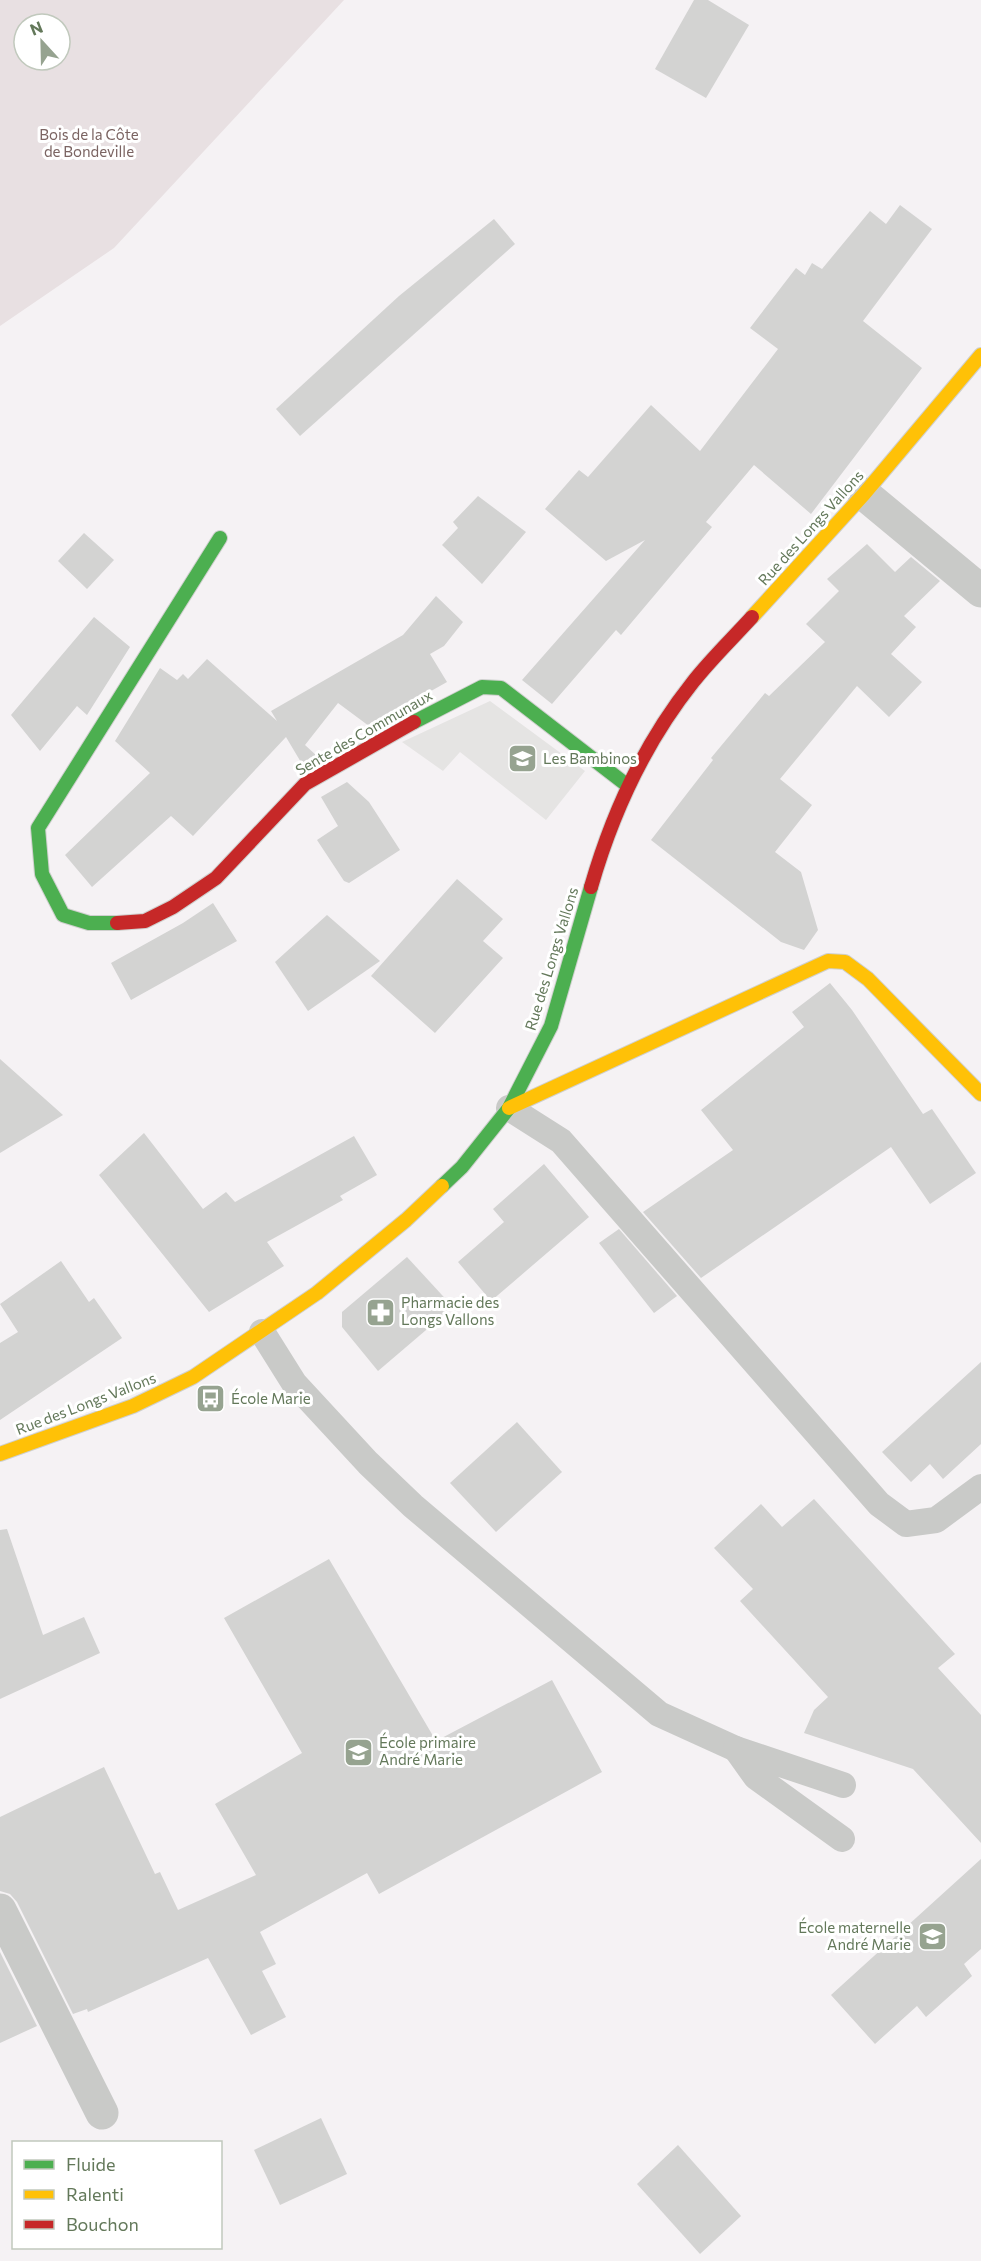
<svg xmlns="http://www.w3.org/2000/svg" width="981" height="2261" font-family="Commissioner,sans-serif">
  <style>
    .built { fill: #e5e4e3 }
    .green { fill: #e8e0e2; fill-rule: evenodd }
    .building { fill: #d3d3d2 }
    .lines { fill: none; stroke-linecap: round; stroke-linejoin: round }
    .fast-casing { stroke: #cfd0ce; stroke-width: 16 }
    .slow-casing { stroke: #cfd0ce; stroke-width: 16 }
    .jam-casing { stroke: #cfd0ce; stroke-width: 16 }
    .lane { stroke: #c9cac8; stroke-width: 26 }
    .street { stroke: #c9cac8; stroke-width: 33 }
    .fast { stroke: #4caf50; stroke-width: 14 }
    .slow { stroke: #ffc107; stroke-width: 14 }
    .jam { stroke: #c62828; stroke-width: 14 }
    .labels { text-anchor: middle; stroke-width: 6; stroke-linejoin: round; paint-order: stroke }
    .park-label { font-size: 15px; fill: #7b6462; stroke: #fff }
    .street-label { font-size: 15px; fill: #63785a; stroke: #fff }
    .poi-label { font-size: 15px; fill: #63785a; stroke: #fff; text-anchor: start }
  </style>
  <rect width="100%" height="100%" fill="#f5f2f4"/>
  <!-- built -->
  <path class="built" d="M490 701 585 771 546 820 460 752 443 771 402 742Z"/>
  <!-- green -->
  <path class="green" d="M0 0H344L114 248 0 326ZM24 24H60V60H24Z"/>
  <!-- building -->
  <g class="building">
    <path d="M694 0H708L749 25 706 98 655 69Z"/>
    <path d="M900 205 932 229 863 321 922 368 811 514 754 465 706 522 712 527 621 635 616 630 552 704 522 680 645 540 606 561 545 509 579 470 588 477 651 405 700 451 778 349 750 328 796 268 805 275 812 263 822 269 870 211 886 224Z"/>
    <path d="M494 219 515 244 300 436 276 409 399 296Z"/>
    <path d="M478 496 526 532 482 584 442 545 458 528 453 522Z"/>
    <path d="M84 533 114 560 87 589 58 561Z"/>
    <path d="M867 544 895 572 911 557 940 581 904 616 916 627 891 654 922 682 889 717 857 686 780 779 812 805 775 852 801 872 818 930 804 950 781 942 651 840 713 760 711 758 765 693 769 696 825 642 806 624 839 591 827 579Z"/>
    <path d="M436 596 463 622 444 646 430 654 447 682 369 726 338 703 305 745 317 756 302 764 286 737 193 836 171 816 92 887 65 855 150 773 115 741 160 668 177 680 183 674 188 679 207 659 277 721 271 711 403 635Z"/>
    <path d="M94 617 130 647 87 715 77 706 40 751 11 715Z"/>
    <path d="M347 782 369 802 400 850 349 883 344 881 317 840 338 826 321 797Z"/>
    <path d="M457 879 503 919 483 941 503 958 435 1033 371 976Z"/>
    <path d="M213 903 237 941 131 1000 111 963 183 923Z"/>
    <path d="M327 915 380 961 308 1011 275 962Z"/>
    <path d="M830 983 852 1010 923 1114 932 1109 976 1173 930 1204 891 1147 701 1278 643 1212 733 1150 701 1110 804 1027 792 1012Z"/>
    <path d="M0 1059 63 1115 0 1153Z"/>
    <path d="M144 1133 203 1209 226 1192 235 1202 354 1136 377 1175 340 1196 343 1200 267 1242 284 1266 209 1312 99 1175Z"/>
    <path d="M544 1164 589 1217 491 1301 458 1262 504 1222 493 1209Z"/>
    <path d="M619 1229 677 1296 654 1313 599 1243Z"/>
    <path d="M407 1257 453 1307 378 1371 342 1327V1312Z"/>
    <path d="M61 1261 89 1302 94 1298 122 1338 0 1420V1343L18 1332 0 1304Z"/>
    <path d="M981 1362V1444L943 1479 930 1464 911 1482 882 1452Z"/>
    <path d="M517 1422 562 1472 496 1532 450 1483Z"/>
    <path d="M814 1499 955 1654 938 1668 981 1715V1843L913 1769 804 1733 814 1710 828 1697 740 1601 753 1589 714 1548 761 1504 782 1527Z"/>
    <path d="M7 1529 43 1635 84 1617 100 1653 0 1699V1530Z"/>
    <path d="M329 1559 436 1741 552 1680 602 1772 379 1894 367 1873 260 1932 276 1964 262 1971 286 2017 251 2035 208 1958 88 2012 87 2009 73 2014 17 1902 10 1894 0 1891V1817L104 1767 155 1874 160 1872 178 1910 256 1875 215 1804 302 1753 224 1618Z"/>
    <path d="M981 1859V1949L964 1964 972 1976 926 2017 917 2006 875 2044 831 1995Z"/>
    <path d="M0 1952 37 2026 0 2043Z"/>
    <path d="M321 2118 347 2174 280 2205 254 2150Z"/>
    <path d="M678 2145 741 2216 700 2254 637 2184Z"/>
  </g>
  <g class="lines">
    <defs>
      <g id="fast">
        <path d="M414 722 482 687 501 688 628 786"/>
        <path d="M117 923H89L63 915 42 874 38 828 220 538"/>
        <path d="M442 1186 462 1167 509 1108 551 1026 591 887"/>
      </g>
      <g id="slow">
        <path d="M752 617 864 494 981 355"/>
        <path d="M509 1108 828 961 845 962 868 979 981 1094"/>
        <path d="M0 1454 133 1406 193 1377 317 1293 406 1220 442 1186"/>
      </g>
      <g id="jam">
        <path d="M591 887C612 814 646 741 693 682 711 659 733 638 752 617"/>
        <path d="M117 923 145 921 173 907 216 878 305 784 414 722"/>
      </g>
    </defs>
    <!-- fast casing -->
    <use href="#fast" class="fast-casing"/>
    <!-- slow casing -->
    <use href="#slow" class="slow-casing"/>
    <!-- jam casing -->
    <use href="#jam" class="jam-casing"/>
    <!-- lane -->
    <g class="lane">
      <path d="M509 1108 561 1141 879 1504 906 1524 936 1520 981 1487"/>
      <path d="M262 1332 294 1383 368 1463 413 1506 659 1714 736 1749"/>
      <path d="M842 1839 756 1777 736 1749 843 1785"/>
    </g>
    <!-- street -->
    <g class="street">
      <path d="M864 494 981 591"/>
      <path d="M0 1910 102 2113"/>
    </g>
    <!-- fast -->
    <use href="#fast" class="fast"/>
    <!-- slow -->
    <use href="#slow" class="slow"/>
    <!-- jam -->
    <use href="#jam" class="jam"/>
  </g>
  <!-- icons -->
  <defs>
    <symbol id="school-square" viewBox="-11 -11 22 22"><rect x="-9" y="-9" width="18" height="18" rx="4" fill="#96a390" stroke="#fff"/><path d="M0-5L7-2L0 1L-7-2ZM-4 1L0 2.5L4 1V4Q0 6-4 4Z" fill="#fff"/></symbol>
    <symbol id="pharmacy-square" viewBox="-11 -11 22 22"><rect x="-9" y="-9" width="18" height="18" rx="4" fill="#96a390" stroke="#fff"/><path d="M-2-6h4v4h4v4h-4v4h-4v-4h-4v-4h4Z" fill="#fff"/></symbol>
    <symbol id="bus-square" viewBox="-11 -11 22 22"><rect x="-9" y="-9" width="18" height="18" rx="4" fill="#96a390" stroke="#fff"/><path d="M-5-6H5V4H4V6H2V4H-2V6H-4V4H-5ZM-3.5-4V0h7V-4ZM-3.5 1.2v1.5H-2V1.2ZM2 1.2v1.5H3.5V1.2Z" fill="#fff"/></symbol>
  </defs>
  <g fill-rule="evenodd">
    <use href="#school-square" x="506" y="742" width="33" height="33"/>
    <use href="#pharmacy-square" x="364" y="1296" width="33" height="33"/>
    <use href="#bus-square" x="194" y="1382" width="33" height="33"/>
    <use href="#school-square" x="342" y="1736" width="33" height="33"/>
    <use href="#school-square" x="916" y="1920" width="33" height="33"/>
  </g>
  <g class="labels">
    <!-- park labels -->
    <g class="park-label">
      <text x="89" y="140">Bois de la Côte<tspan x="89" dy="17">de Bondeville</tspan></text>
    </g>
    <!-- street labels -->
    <g class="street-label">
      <text transform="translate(811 528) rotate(-48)" y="5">Rue des Longs Vallons</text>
      <text transform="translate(364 733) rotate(-30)" y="5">Sente des Communaux</text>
      <text transform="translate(552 959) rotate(-73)" y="5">Rue des Longs Vallons</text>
      <text transform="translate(86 1404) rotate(-21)" y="5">Rue des Longs Vallons</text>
    </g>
    <!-- poi labels -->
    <g class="poi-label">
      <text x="543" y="764">Les Bambinos</text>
      <text x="401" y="1308">Pharmacie des<tspan x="401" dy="17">Longs Vallons</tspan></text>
      <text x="231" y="1404">École Marie</text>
      <text x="379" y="1748">École primaire<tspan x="379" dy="17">André Marie</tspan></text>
      <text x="911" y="1933" text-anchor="end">École maternelle<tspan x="911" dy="17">André Marie</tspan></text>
    </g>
  </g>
  <!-- legend -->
  <rect x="12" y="2141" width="210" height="108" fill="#ffffff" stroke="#c1c9bd" stroke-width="1.5"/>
  <rect x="24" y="2160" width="30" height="9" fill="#4caf50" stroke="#c1c9bd" stroke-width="1.5"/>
  <text x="66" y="2171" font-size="18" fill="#63785a">Fluide</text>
  <rect x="24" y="2190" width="30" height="9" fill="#ffc107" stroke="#c1c9bd" stroke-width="1.5"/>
  <text x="66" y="2201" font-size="18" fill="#63785a">Ralenti</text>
  <rect x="24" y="2220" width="30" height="9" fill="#c62828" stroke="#c1c9bd" stroke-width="1.5"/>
  <text x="66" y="2231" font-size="18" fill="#63785a">Bouchon</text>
  <!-- north arrow -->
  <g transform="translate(42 42) rotate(338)"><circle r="28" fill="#ffffff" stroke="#c1c9bd" stroke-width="1.5"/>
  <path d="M0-4.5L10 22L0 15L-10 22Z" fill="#96a390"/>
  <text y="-9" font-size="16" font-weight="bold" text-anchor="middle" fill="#63785a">N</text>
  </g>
</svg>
